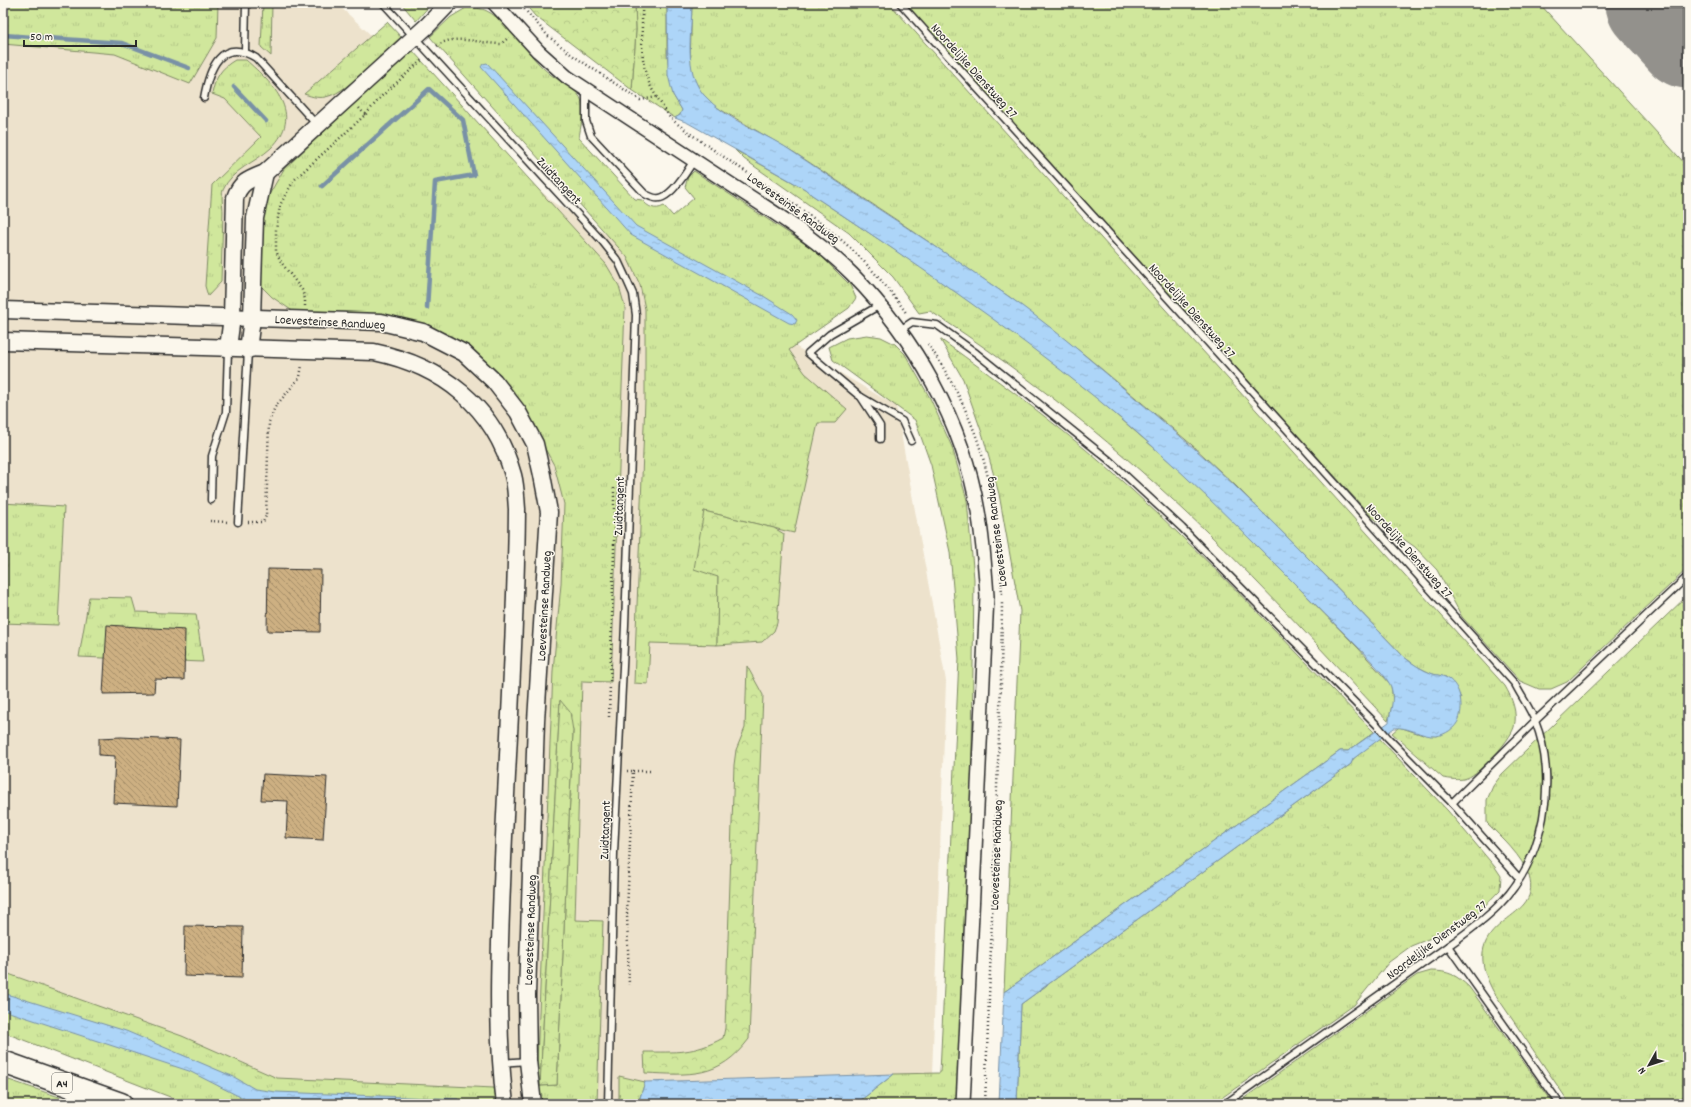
<svg xmlns="http://www.w3.org/2000/svg" width="1691" height="1107" font-family="Dekko,sans-serif">
  <style>
    .built { fill: #ede2cc }
    .grass { fill: url(#grass-tufts); stroke: #7e8964; fill-rule: evenodd }
    .forest { fill: url(#forest-crowns); stroke: #7e8964 }
    .water { fill: url(#water-ripples); stroke: #7991a6 }
    .lines { fill: none; stroke-linecap: round; stroke-linejoin: round }
    .stream { stroke: #7991a6; stroke-width: 4.5 }
    .runway { stroke: #93918c; stroke-width: 101 }
    .building { fill: url(#building-back-hatch); stroke: #2b2b2b }
    .service-casing { stroke: #2b2b2b; stroke-width: 9 }
    .minor-casing { stroke: #2b2b2b; stroke-width: 16 }
    .tertiary-casing { stroke: #2b2b2b; stroke-width: 19 }
    .motorway-casing { stroke: #2b2b2b; stroke-width: 25 }
    .path { stroke: #2b2b2b; stroke-width: 2.5; stroke-dasharray: 1 3; stroke-linecap: butt }
    .service { stroke: #fbf7ec; stroke-width: 6 }
    .minor { stroke: #fbf7ec; stroke-width: 13 }
    .tertiary { stroke: #fbf7ec; stroke-width: 16 }
    .motorway { stroke: #fbf7ec; stroke-width: 22 }
    .labels { text-anchor: middle; stroke-width: 3; stroke-linejoin: round; paint-order: stroke }
    .shield { fill: #fbf7ec; stroke: #696865; stroke-width: 1 }
    .shield-label { font-size: 12px; font-weight: bold; fill: #2b2b2b }
    .street-label { font-size: 13px; fill: #2b2b2b; stroke: #fbf7ec }
  </style>
  <defs>
    <pattern id="grass-tufts" width="24" height="20" patternUnits="userSpaceOnUse"><rect width="24" height="20" fill="#d0e79c"/><path d="M3 7l-1-3M5 7V3M7 7l1-3M15 17l-1-3M17 17v-4M19 17l1-3" fill="none" stroke="#b3c687"/></pattern>
    <pattern id="forest-crowns" width="20" height="18" patternUnits="userSpaceOnUse"><rect width="20" height="18" fill="#d0e79c"/><path d="M2 6a3 3 0 1 1 6 0M12 15a3 3 0 1 1 6 0" fill="none" stroke="#b3c687"/></pattern>
    <pattern id="water-ripples" width="26" height="14" patternUnits="userSpaceOnUse"><rect width="26" height="14" fill="#add5f8"/><path d="M2 4q2-2 4 0t4 0M15 11q2-2 4 0t4 0" fill="none" stroke="#95b7d5"/></pattern>
    <pattern id="building-back-hatch" width="6" height="6" patternUnits="userSpaceOnUse"><rect width="6" height="6" fill="#cdb082"/><path d="M-1 5l2 2M0 0l6 6M5-1l2 2" fill="none" stroke="#a78f6b"/></pattern>
  </defs>
  <rect width="100%" height="100%" fill="#fbf7ec"/>
  <filter id="ink" filterUnits="userSpaceOnUse"><feTurbulence type="fractalNoise" baseFrequency=".025" numOctaves="2"/><feDisplacementMap in="SourceGraphic" scale="8" xChannelSelector="R" yChannelSelector="G"/><feConvolveMatrix kernelMatrix="1 2 1 2 8 2 1 2 1" color-interpolation-filters="sRGB"/></filter>
  <g filter="url(#ink)">
    <!-- built -->
    <path class="built" d="M3 3H336L554 203 896 406 946 681 931 1104H188L3 1032Z"/>
    <!-- grass -->
    <g class="grass">
      <path d="M3 3H218L217 38 190 84 115 54 3 44Z"/>
      <path d="M263 3H272L271 56 261 47Z"/>
      <path d="M401 3H432L416 21Z"/>
      <path d="M635 3H667V55L673 95 682 110 680 115 675 118 632 90 636 30Z"/>
      <path d="M692 3H889L1505 686C1512 698 1518 713 1514 727 1510 741 1480 773 1467 778 1459 781 1450 779 1443 778L1392 733 1399 727 1423 735 1461 698 1455 687 1446 677 1432 674 1416 666 1404 657 1324 574 1236 486 1192 445 1086 356 1011 298 895 219 795 153 716 107 702 93 694 80 690 62Z"/>
      <path d="M905 3H1539L1688 167V568L1567 682 1551 689H1539L1520 681 1462 617 1437 570 1415 547 1372 517Z"/>
      <path d="M466 8C474 8 481 8 487 11 512 24 528 57 550 74 560 82 579 89 582 102 585 110 580 129 579 138L635 199 642 200C648 207 655 211 664 206L673 216 694 198 685 187 688 177 694 171 816 251 850 285 856 298 849 308 789 350 805 373 847 409 835 423H818L794 533 704 511 718 577 717 645 650 643 648 684 634 683 645 400V309L640 285 627 257 430 37 451 17Z"/>
      <path d="M387 22 401 37C385 51 347 92 329 96 320 99 313 97 304 94Z"/>
      <path d="M412 50 606 264 619 286 625 307 611 682 582 681 575 920 603 921 597 1104H540L536 1086 553 671 561 584 564 504 554 465 533 427 447 337 294 312 272 297 261 286 257 276 262 207 284 169ZM560 701 573 731 557 1085 540 1086Z"/>
      <path d="M235 60H246C273 84 305 114 271 148 255 163 232 169 223 190 221 196 223 206 223 212 222 235 222 259 221 282L208 296 205 286 212 185 261 137 225 99 212 94C215 78 221 68 235 60Z"/>
      <path d="M735 150 805 189 812 195 919 266 1021 338 1098 399 1176 467 1230 518 1359 649 1391 685 1393 702 1388 721C1328 657 1269 592 1206 531 1121 449 1029 375 930 311L919 313 893 277 849 233 744 159Z"/>
      <path d="M867 335 881 337 895 344 905 354 930 398 952 447 967 500 974 579 971 836 960 1104H856L894 1074 940 1073 959 659 950 552 931 465 915 420 833 360 829 347 847 338Z"/>
      <path d="M940 339C1006 386 1072 435 1132 490 1217 567 1294 651 1374 732L1348 751H1340L1004 992 1020 611 999 494 983 436 963 379Z"/>
      <path d="M3 503 64 507 58 625 3 623Z"/>
      <path d="M1688 595V1093L1672 1104H1570L1493 991C1453 915 1544 925 1529 876 1522 856 1502 838 1487 823V800L1493 786 1502 774Z"/>
      <path d="M89 597 132 598 136 612 196 614 203 662 79 657Z"/>
      <path d="M1379 738 1448 811 1495 867 1501 876 1500 890 1468 923 1411 946 1389 962 1354 1005 1213 1104H1017L1021 1004 1351 764 1353 759Z"/>
      <path d="M1431 971C1449 971 1456 975 1469 987L1554 1104H1236L1417 975Z"/>
      <path d="M3 972 182 1036 277 1078 494 1088 497 1104H188L3 1032Z"/>
      <path d="M619 1076 645 1082 638 1104H619Z"/>
      <path d="M3 1078 9 1080 80 1104H3Z"/>
    </g>
    <!-- forest -->
    <g class="forest">
      <path d="M524 3H635L636 30 632 90 535 16Z"/>
      <path d="M704 511 774 528 784 534 777 623 774 631 762 642 717 645 718 577 694 569Z"/>
      <path d="M747 666 763 695 749 1039C719 1079 690 1075 645 1073L644 1052C676 1052 694 1054 723 1038L725 1028 734 765 736 750 745 728Z"/>
      <path d="M560 700 570 712 573 731 557 1085 540 1086Z"/>
    </g>
    <!-- water -->
    <g class="water">
      <path d="M667 3H692C692 32 683 71 704 95 728 122 767 133 796 154 866 202 939 247 1008 296 1048 324 1085 355 1122 387 1160 419 1199 451 1235 486 1293 541 1348 599 1404 657 1413 664 1422 670 1433 674 1437 675 1441 675 1445 677 1460 683 1464 705 1459 719 1456 728 1445 735 1436 736 1421 737 1408 726 1394 728L1353 759 1351 764 1021 1004 1017 1104H999L1004 992 1340 751H1348L1389 722C1390 710 1395 700 1391 687 1387 673 1331 621 1318 607 1246 535 1175 462 1096 398 1005 324 909 259 812 195L805 189 688 123 675 118 680 115 682 110 673 95 668 75Z"/>
      <path d="M487 63 636 226 765 297 792 314 797 320 795 324 789 323 631 235 481 67 483 64Z"/>
      <path d="M3 993 126 1031 234 1077 255 1089 276 1092 458 1099 459 1103 462 1104H254L189 1071 3 1010Z"/>
      <path d="M894 1074 856 1104H638L645 1082Z"/>
    </g>
    <g class="lines">
      <!-- stream -->
      <g class="stream">
        <path d="M3 35 122 43 189 68"/>
        <path d="M234 87 266 121"/>
        <path d="M322 186 429 89 463 120 474 175 435 182 427 308"/>
      </g>
      <!-- runway -->
      <path class="runway" d="M1656 3 1688 38"/>
    </g>
    <!-- building -->
    <g class="building">
      <path d="M268 569 321 570 320 632 267 631Z"/>
      <path d="M107 625 185 630 184 680 155 679 154 693 103 694Z"/>
      <path d="M121 737 180 740 177 806 113 803 115 756 99 755V738Z"/>
      <path d="M263 774 327 777 323 840 286 838 288 801 261 800Z"/>
      <path d="M185 926 243 927 242 978 184 976Z"/>
    </g>
    <g class="lines">
      <defs>
        <g id="service">
          <path d="M383 3 602 241 618 261 625 276 633 294 636 315 625 625 614 853 608 1104"/>
          <path d="M900 3 1301 445 1515 684C1521 696 1530 708 1535 721 1559 780 1544 861 1498 906 1483 921 1465 934 1448 946L1225 1104"/>
          <path d="M245 51 246 3"/>
          <path d="M586 90V121L591 136 645 194C651 197 657 200 663 197 674 192 688 170 694 160"/>
          <path d="M204 98C209 69 221 36 256 58L317 125"/>
          <path d="M880 305 830 334 808 353 858 395 902 421 911 441"/>
          <path d="M900 330 912 322 937 325 976 353 1109 460 1182 528 1377 725 1388 738 1452 803 1519 878"/>
          <path d="M861 397 880 426V439"/>
          <path d="M211 500 212 456 226 412 228 349"/>
          <path d="M238 522 248 351"/>
          <path d="M1452 803 1535 721 1688 576"/>
          <path d="M1448 946 1560 1104"/>
          <path d="M501 1063 528 1061"/>
        </g>
        <path id="minor" d="M494 3 538 51 567 77C620 112 673 147 727 182 770 210 815 237 852 274 915 338 963 422 978 511 983 539 985 567 987 596L963 1104"/>
        <g id="tertiary">
          <path d="M3 310 381 322 423 332 464 353 494 381 518 412 535 444 542 475 549 512 536 721 527 995 528 1061 533 1104"/>
          <path d="M3 341 374 352C442 366 494 406 513 475 516 486 516 498 517 509 516 626 508 743 503 859 500 941 495 1023 505 1104"/>
          <path d="M228 348 232 317 235 198C240 182 250 179 265 173L427 26 449 3"/>
          <path d="M248 350 252 318 255 218 265 173"/>
        </g>
        <path id="motorway" d="M3 1062 121 1104"/>
      </defs>
      <!-- service casing -->
      <use href="#service" class="service-casing"/>
      <!-- minor casing -->
      <use href="#minor" class="minor-casing"/>
      <!-- tertiary casing -->
      <use href="#tertiary" class="tertiary-casing"/>
      <!-- motorway casing -->
      <use href="#motorway" class="motorway-casing"/>
      <!-- path -->
      <g class="path">
        <path d="M519 3 548 36 572 55 640 100 657 97 670 118 688 132C734 165 783 195 828 229 857 251 886 284 907 314"/>
        <path d="M642 3C643 35 637 70 657 97"/>
        <path d="M437 46C453 33 481 44 501 44L509 37"/>
        <path d="M359 108 365 115"/>
        <path d="M305 306V299L302 290 281 262 276 251V230L280 205 294 180 365 115 382 96 423 59"/>
        <path d="M928 344C962 394 985 446 993 506"/>
        <path d="M210 521 229 522"/>
        <path d="M248 522H263L266 516 269 422 275 407 300 377 302 365"/>
        <path d="M1000 561 1002 594"/>
        <path d="M609 717 614 551V485"/>
        <path d="M627 771H633L627 912 629 985"/>
        <path d="M633 771H651"/>
        <path d="M985 1104 1001 682 1002 603"/>
      </g>
      <!-- service -->
      <use href="#service" class="service"/>
      <!-- minor -->
      <use href="#minor" class="minor"/>
      <!-- tertiary -->
      <use href="#tertiary" class="tertiary"/>
      <!-- motorway -->
      <use href="#motorway" class="motorway"/>
    </g>
  </g>
  <g class="labels">
    <!-- shield labels -->
    <rect class="shield" x="52" y="1073" width="20" height="20" rx="3"/>
    <g class="shield-label">
      <text x="62" y="1087">A4</text>
    </g>
    <!-- street labels -->
    <g class="street-label">
      <text transform="translate(975 70) rotate(48)" y="5">Noordelijke Dienstweg 27</text>
      <text transform="translate(560 180) rotate(47)" y="5">Zuidtangent</text>
      <text transform="translate(794 207) rotate(36)" y="5">Loevesteinse Randweg</text>
      <text transform="translate(1193 310) rotate(48)" y="5">Noordelijke Dienstweg 27</text>
      <text transform="translate(330 321) rotate(3)" y="5">Loevesteinse Randweg</text>
      <text transform="translate(618 506) rotate(-88)" y="5">Zuidtangent</text>
      <text transform="translate(995 532) rotate(-97)" y="5">Loevesteinse Randweg</text>
      <text transform="translate(1410 550) rotate(48)" y="5">Noordelijke Dienstweg 27</text>
      <text transform="translate(543 606) rotate(-87)" y="5">Loevesteinse Randweg</text>
      <text transform="translate(604 830) rotate(-88)" y="5">Zuidtangent</text>
      <text transform="translate(995 855) rotate(-88)" y="5">Loevesteinse Randweg</text>
      <text transform="translate(529 930) rotate(-88)" y="5">Loevesteinse Randweg</text>
      <text transform="translate(1436 939) rotate(-37)" y="5">Noordelijke Dienstweg 27</text>
    </g>
  </g>
  <!-- margin -->
  <rect width="1691" height="1107" fill="none" stroke="#fbf7ec" stroke-width="16"/>
  <rect x="8" y="8" width="1675" height="1091" fill="none" stroke="#2b2b2b" stroke-width="1.5" filter="url(#ink)"/>
  <!-- north arrow -->
  <g transform="translate(1649 1065) rotate(231)" stroke="#fbf7ec" stroke-width="3" paint-order="stroke">
  <path d="M0-3L7 15L0 10L-7 15Z" fill="#2b2b2b"/>
  <text y="-6" font-size="11" font-weight="bold" text-anchor="middle" fill="#2b2b2b">N</text>
  </g>
  <!-- scale -->
  <path d="M24 40v6h112v-6" fill="none" stroke="#2b2b2b" stroke-width="2"/>
  <text x="30" y="40" font-size="12" fill="#2b2b2b" stroke="#fbf7ec" stroke-width="3" paint-order="stroke">50 m</text>
</svg>
